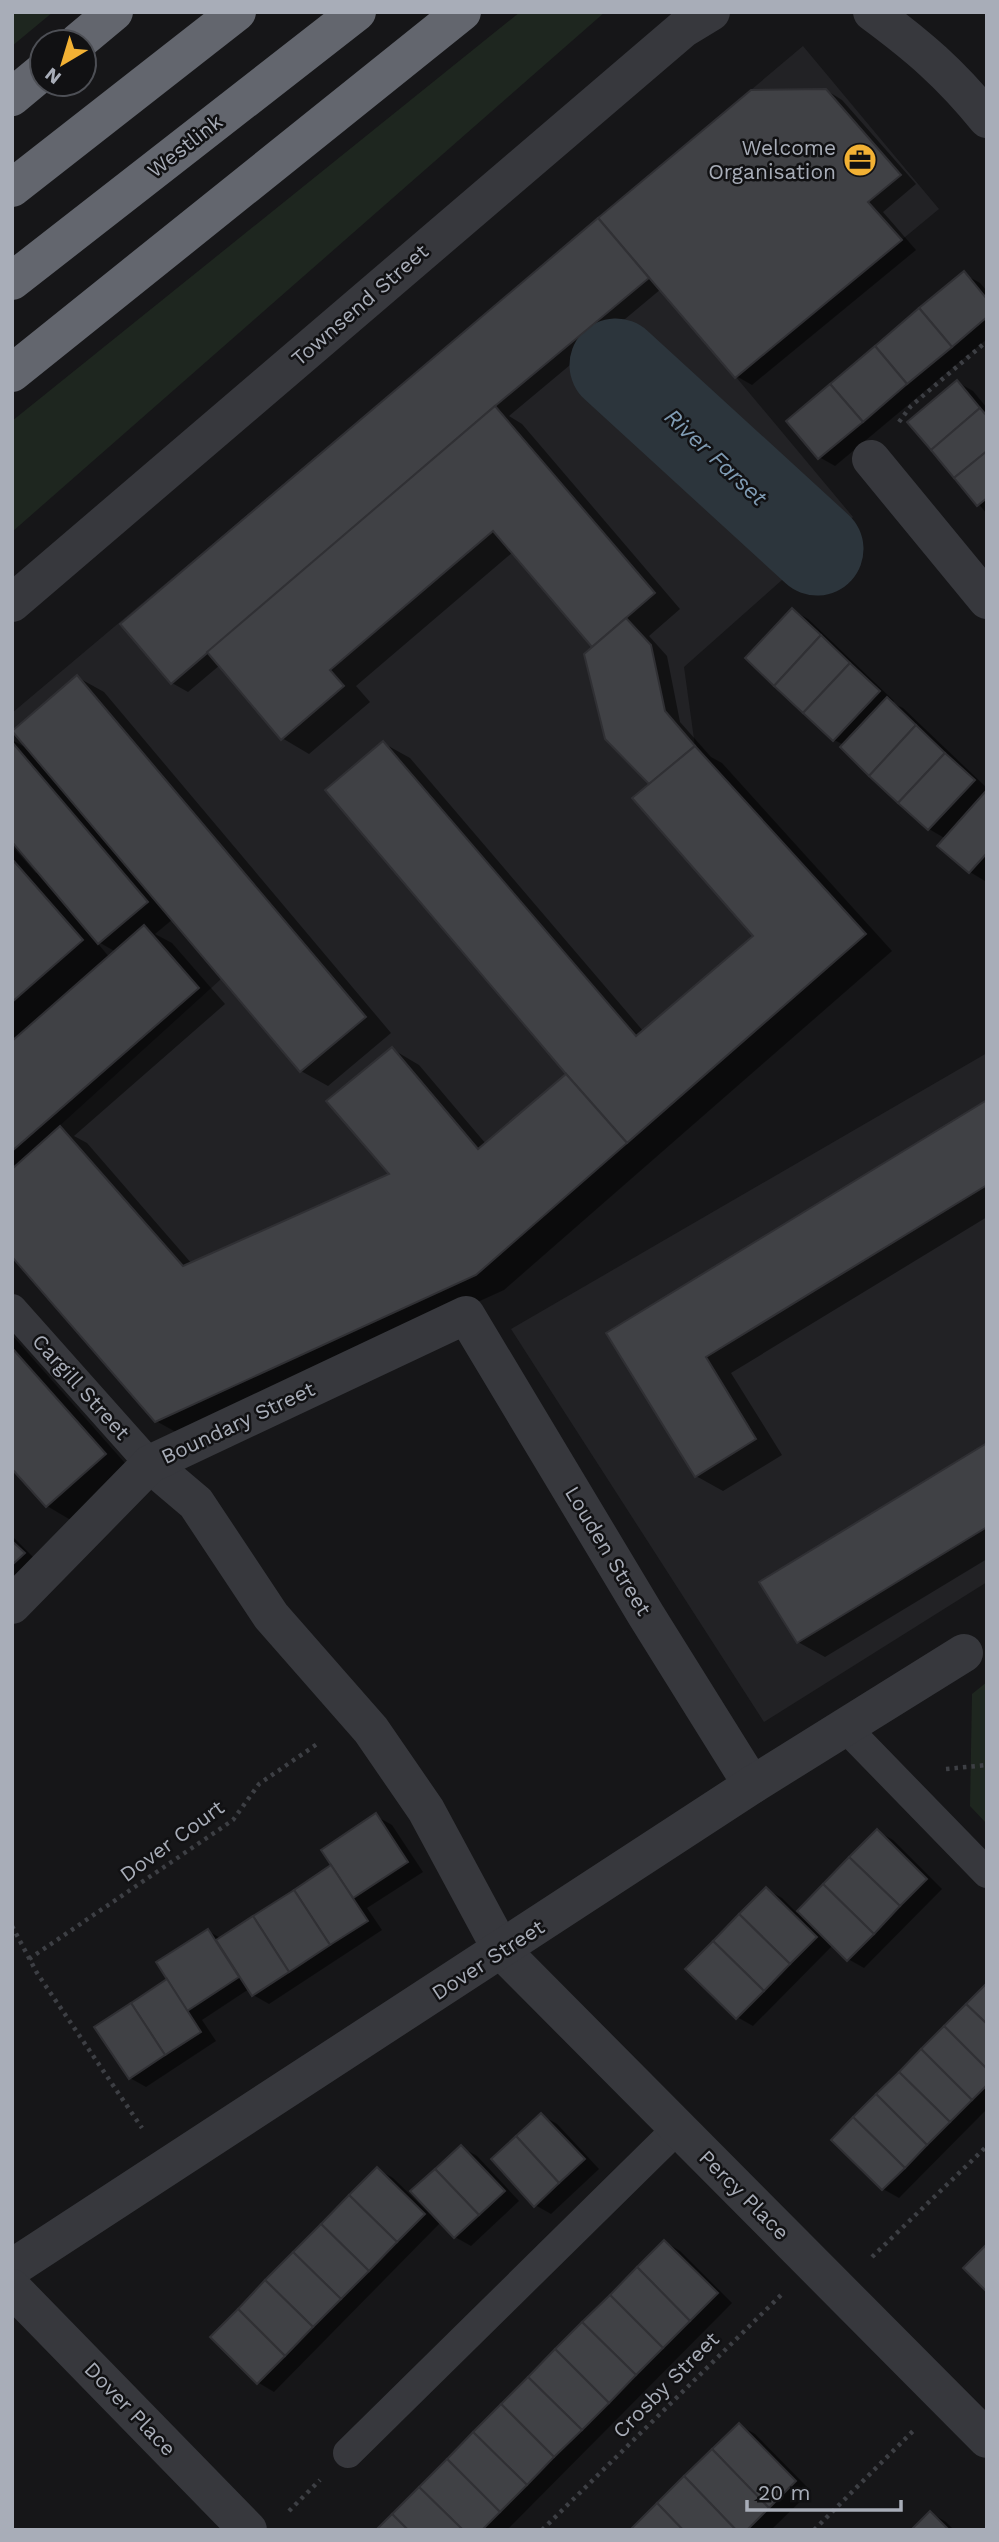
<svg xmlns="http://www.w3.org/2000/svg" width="999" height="2542" font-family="'Work Sans',sans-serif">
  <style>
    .built { fill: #222225 }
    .green { fill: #1e261f }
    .shadow { fill: #0007; fill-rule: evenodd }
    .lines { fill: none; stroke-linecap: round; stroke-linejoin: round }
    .river { stroke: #2c353c; stroke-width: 93 }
    .building { fill: #404145; stroke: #303034; stroke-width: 2 }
    .path { stroke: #3d3f44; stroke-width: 4.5; stroke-dasharray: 3.5 5; stroke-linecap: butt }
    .lane { stroke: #37383d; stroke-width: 30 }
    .street { stroke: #37383d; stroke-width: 38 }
    .highway { stroke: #63666e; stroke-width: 38 }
    .labels { text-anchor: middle; stroke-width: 5; stroke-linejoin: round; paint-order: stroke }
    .street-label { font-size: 21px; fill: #a8adb8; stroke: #111113 }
    .poi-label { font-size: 21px; fill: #a8adb8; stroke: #111113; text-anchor: end }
    .water-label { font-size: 23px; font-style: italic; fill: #7f9bb3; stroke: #111113 }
  </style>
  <rect width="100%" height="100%" fill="#161618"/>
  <!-- built -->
  <g class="built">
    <path d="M803 46 939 209 736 377 853 517 684 667 695 746 866 934 476 1275 155 1422 12 1169 221 979 12 731V713Z"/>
    <path d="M987 1053V1582L764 1722 511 1329Z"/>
  </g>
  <!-- green -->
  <g class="green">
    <path d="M12 12H53L12 46Z"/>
    <path d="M520 12H605L12 532V421Z"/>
    <path d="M987 1682V1824L970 1806 972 1694Z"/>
  </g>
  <!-- shadow -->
  <g class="shadow">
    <path d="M826 90 842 100 916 184 883 212 916 250 752 385 736 376 661 289 509 416 522 424 680 609 649 636 667 656 680 722 711 757 722 763 892 951 504 1290 183 1436 156 1421 12 1254V846L36 873 39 871 12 840V740L30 750 77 677 104 692 391 1033 328 1086 301 1071 173 919 155 934 172 943 225 1004 74 1136 87 1143 192 1264 391 1174 392 1049 419 1065 486 1144 569 1074 383 743 410 758 644 1032 756 936 653 783 595 647 513 552 356 686 370 702 309 754 282 738 220 665 188 692 172 683 122 624 751 91ZM95 940 116 952 110 958Z"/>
    <path d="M964 274 980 283 987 291V339L835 466 819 457Z"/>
    <path d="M957 382 973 391 987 408V514L910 422Z"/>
    <path d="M792 610 808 619 894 701 892 703 903 708 987 788 985 881 970 872 946 839 929 829 844 745 834 740Z"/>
    <path d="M987 1102V1217L731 1373 782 1455 723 1491 696 1476 608 1333Z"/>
    <path d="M12 1335 132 1471 74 1522 47 1506 12 1466Z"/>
    <path d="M987 1445V1559L825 1657 798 1642Z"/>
    <path d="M12 1536 39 1563 12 1590Z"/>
    <path d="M376 1816 392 1825 423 1872 367 1908 382 1930 269 2004 253 1995 249 1989 202 2020 216 2041 146 2087 130 2078 169 1980 208 1931 222 1939 334 1866Z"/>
    <path d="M877 1831 893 1840 942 1889 864 1968 848 1959 833 1945 753 2026 737 2017 766 1889 782 1898 797 1913Z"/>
    <path d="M987 1985V2109L899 2198 883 2189Z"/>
    <path d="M541 2115 557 2124 599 2169 551 2214 535 2205Z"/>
    <path d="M461 2147 477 2156 519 2201 471 2246 455 2237 441 2222 274 2392 259 2383 212 2337 377 2169 393 2178 430 2214Z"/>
    <path d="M665 2242 680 2251 732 2303 507 2530H378Z"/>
    <path d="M739 2425 755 2434 811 2491 771 2530H632Z"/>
    <path d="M931 2513 946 2522 954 2530H914Z"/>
  </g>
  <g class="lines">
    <!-- river -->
    <path class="river" d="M616 365 817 549"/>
  </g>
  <!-- building -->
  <g class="building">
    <path d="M826 89 901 175 868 202 902 240 735 378 598 218 751 90Z"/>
    <path d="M598 218 649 278 495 406 171 684 120 624Z"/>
    <path d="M964 271 987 299V317L952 347 919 308Z"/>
    <path d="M919 308 952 347 907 384 875 346Z"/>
    <path d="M875 346 907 384 863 422 830 384Z"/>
    <path d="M957 380 980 408 931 450 907 422Z"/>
    <path d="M830 384 863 422 818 459 786 421Z"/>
    <path d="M495 406 655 593 592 647 493 531 330 670 344 686 281 740 207 652Z"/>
    <path d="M980 408 987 416V451L954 478 931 450Z"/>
    <path d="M987 451V498L977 506 954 478Z"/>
    <path d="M792 608 821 635 774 686 745 658Z"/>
    <path d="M626 618 651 645 665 711 695 746 649 784 605 739 584 654Z"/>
    <path d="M821 635 850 663 803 713 774 686Z"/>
    <path d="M850 663 880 691 833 741 803 713Z"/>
    <path d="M77 675 366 1017 300 1072 12 731Z"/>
    <path d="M887 697 916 725 869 776 840 747Z"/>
    <path d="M916 725 945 753 898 803 869 776Z"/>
    <path d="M383 741 636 1036 753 936 632 798 695 746 866 934 627 1143 566 1074 325 790Z"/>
    <path d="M12 742 148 902 98 944 12 842Z"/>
    <path d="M945 753 975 780 928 830 898 803Z"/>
    <path d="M985 792 987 794V853L969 873 937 846Z"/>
    <path d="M12 859 83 940 12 1002Z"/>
    <path d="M144 925 199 988 12 1151V1041Z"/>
    <path d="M392 1047 478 1149 566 1074 627 1143 476 1275 155 1422 12 1257V1169L60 1126 183 1266 389 1174 326 1101Z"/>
    <path d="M987 1100V1185L706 1357 756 1439 695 1477 606 1333Z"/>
    <path d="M12 1348 106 1454 46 1507 12 1469Z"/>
    <path d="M987 1443V1527L797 1643 759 1582Z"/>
    <path d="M12 1541 25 1553 12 1565Z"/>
    <path d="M376 1813 408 1862 353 1898 321 1850Z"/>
    <path d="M877 1829 927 1879 900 1906 849 1857Z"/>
    <path d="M849 1857 900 1906 874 1934 823 1884Z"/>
    <path d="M331 1865 368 1921 330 1945 294 1890Z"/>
    <path d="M823 1884 874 1934 847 1961 797 1911Z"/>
    <path d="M766 1887 817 1937 790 1964 739 1914Z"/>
    <path d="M294 1890 330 1945 289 1972 253 1916Z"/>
    <path d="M739 1914 790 1964 764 1991 713 1941Z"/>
    <path d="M253 1916 289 1972 252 1996 216 1940Z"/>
    <path d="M208 1929 239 1977 187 2011 156 1962Z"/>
    <path d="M713 1941 764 1991 736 2019 685 1969Z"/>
    <path d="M167 1979 201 2032 165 2055 131 2003Z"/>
    <path d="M987 1983V2024L966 2004Z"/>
    <path d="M131 2003 165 2055 129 2079 94 2027Z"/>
    <path d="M966 2004 987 2024V2069L944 2026Z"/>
    <path d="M944 2026 987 2069V2085L972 2100 921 2049Z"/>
    <path d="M921 2049 972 2100 950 2122 899 2072Z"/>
    <path d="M899 2072 950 2122 927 2145 876 2094Z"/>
    <path d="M876 2094 927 2145 905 2168 853 2117Z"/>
    <path d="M541 2113 585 2159 559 2183 516 2136Z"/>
    <path d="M853 2117 905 2168 882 2190 831 2140Z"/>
    <path d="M516 2136 559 2183 534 2207 491 2159Z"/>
    <path d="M461 2145 505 2191 479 2215 435 2169Z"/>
    <path d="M377 2167 425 2214 397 2242 349 2195Z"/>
    <path d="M435 2169 479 2215 454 2238 410 2191Z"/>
    <path d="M349 2195 397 2242 369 2271 321 2224Z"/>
    <path d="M321 2224 369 2271 341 2299 293 2252Z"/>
    <path d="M664 2240 718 2293 690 2321 637 2267Z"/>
    <path d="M986 2245 987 2246V2292L963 2268Z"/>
    <path d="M293 2252 341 2299 313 2327 265 2280Z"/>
    <path d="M637 2267 690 2321 663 2348 610 2295Z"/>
    <path d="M265 2280 313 2327 285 2356 238 2309Z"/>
    <path d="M610 2295 663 2348 636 2375 582 2322Z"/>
    <path d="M238 2309 285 2356 257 2384 210 2337Z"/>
    <path d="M582 2322 636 2375 609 2403 555 2349Z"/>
    <path d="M555 2349 609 2403 582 2430 528 2377Z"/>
    <path d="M528 2377 582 2430 554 2457 501 2404Z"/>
    <path d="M501 2404 554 2457 527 2485 473 2432Z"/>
    <path d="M739 2423 796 2481 769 2508 712 2449Z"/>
    <path d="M473 2432 527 2485 500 2512 447 2459Z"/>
    <path d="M712 2449 769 2508 747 2530H736L684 2476Z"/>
    <path d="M447 2459 500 2512 482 2530H463L419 2487Z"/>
    <path d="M684 2476 736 2530H683L657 2503Z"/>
    <path d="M419 2487 463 2530H408L392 2514Z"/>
    <path d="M657 2503 683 2530H630Z"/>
    <path d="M930 2511 949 2530H911Z"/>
    <path d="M392 2514 408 2530H376Z"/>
  </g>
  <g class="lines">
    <!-- path -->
    <g class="path">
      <path d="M899 422 911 406 987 341"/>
      <path d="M946 1769 987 1765"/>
      <path d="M12 1926 37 1973 142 2128"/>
      <path d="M29 1959 233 1820 259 1784 320 1742"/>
      <path d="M872 2257 987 2146"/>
      <path d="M289 2511 320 2480"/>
      <path d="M542 2530 781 2295"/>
      <path d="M814 2530 915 2429"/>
    </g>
    <!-- lane -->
    <g class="lane">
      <path d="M12 1309 150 1464"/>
      <path d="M845 1727 987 1873"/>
      <path d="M348 2453 678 2128"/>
    </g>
    <!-- street -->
    <g class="street">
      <path d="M872 12C918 46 951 74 987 119"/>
      <path d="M871 459 987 600"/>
      <path d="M12 603 683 29 711 12"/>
      <path d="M150 1464 196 1503 271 1616 371 1730 426 1810 502 1951 987 2439"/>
      <path d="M12 1605 150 1464 466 1315 646 1615 752 1785"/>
      <path d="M12 2268 752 1785 964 1653"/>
      <path d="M12 2288 248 2530"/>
    </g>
    <!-- highway -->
    <g class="highway">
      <path d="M78 42 114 12"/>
      <path d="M12 97 42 72"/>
      <path d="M12 188 237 12"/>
      <path d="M12 281 357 12"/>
      <path d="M12 373 462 12"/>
    </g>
  </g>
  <!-- icons -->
  <defs>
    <symbol id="office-disc" viewBox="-11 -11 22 22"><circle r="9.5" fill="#f2b134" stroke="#111113"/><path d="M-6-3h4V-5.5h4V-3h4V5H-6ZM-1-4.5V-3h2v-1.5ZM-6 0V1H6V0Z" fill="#111"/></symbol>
  </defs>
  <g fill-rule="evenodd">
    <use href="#office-disc" x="841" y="141" width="38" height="38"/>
  </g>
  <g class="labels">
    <!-- street labels -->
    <g class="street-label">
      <text transform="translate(185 146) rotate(-38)" y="7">Westlink</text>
      <text transform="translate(360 305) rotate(-41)" y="7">Townsend Street</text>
      <text transform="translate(81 1387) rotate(48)" y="7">Cargill Street</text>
      <text transform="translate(238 1423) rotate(-25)" y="7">Boundary Street</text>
      <text transform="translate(608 1551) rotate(59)" y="7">Louden Street</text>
      <text transform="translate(172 1841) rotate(-36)" y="7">Dover Court</text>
      <text transform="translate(488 1960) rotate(-33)" y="7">Dover Street</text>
      <text transform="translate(744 2195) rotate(45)" y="7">Percy Place</text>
      <text transform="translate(666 2385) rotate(-45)" y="7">Crosby Street</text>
      <text transform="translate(130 2409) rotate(46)" y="7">Dover Place</text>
    </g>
    <!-- poi labels -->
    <g class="poi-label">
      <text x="836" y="155">Welcome<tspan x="836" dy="24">Organisation</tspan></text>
    </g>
    <!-- water labels -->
    <g class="water-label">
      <text transform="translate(716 457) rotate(43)" y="8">River Farset</text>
    </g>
  </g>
  <!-- border -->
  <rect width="999" height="2542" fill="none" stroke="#a8adb8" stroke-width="28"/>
  <!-- north arrow -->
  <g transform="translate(63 63) rotate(218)"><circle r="33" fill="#111113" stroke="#4d4f55" stroke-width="2"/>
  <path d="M0-5L12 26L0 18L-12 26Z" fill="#f2b134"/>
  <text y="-10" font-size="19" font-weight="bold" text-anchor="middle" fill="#a8adb8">N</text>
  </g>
  <!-- scale -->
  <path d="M747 2500v10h154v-10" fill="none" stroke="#a8adb8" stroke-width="3.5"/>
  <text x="758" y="2500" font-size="21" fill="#a8adb8" stroke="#111113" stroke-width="5" paint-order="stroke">20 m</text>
</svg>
